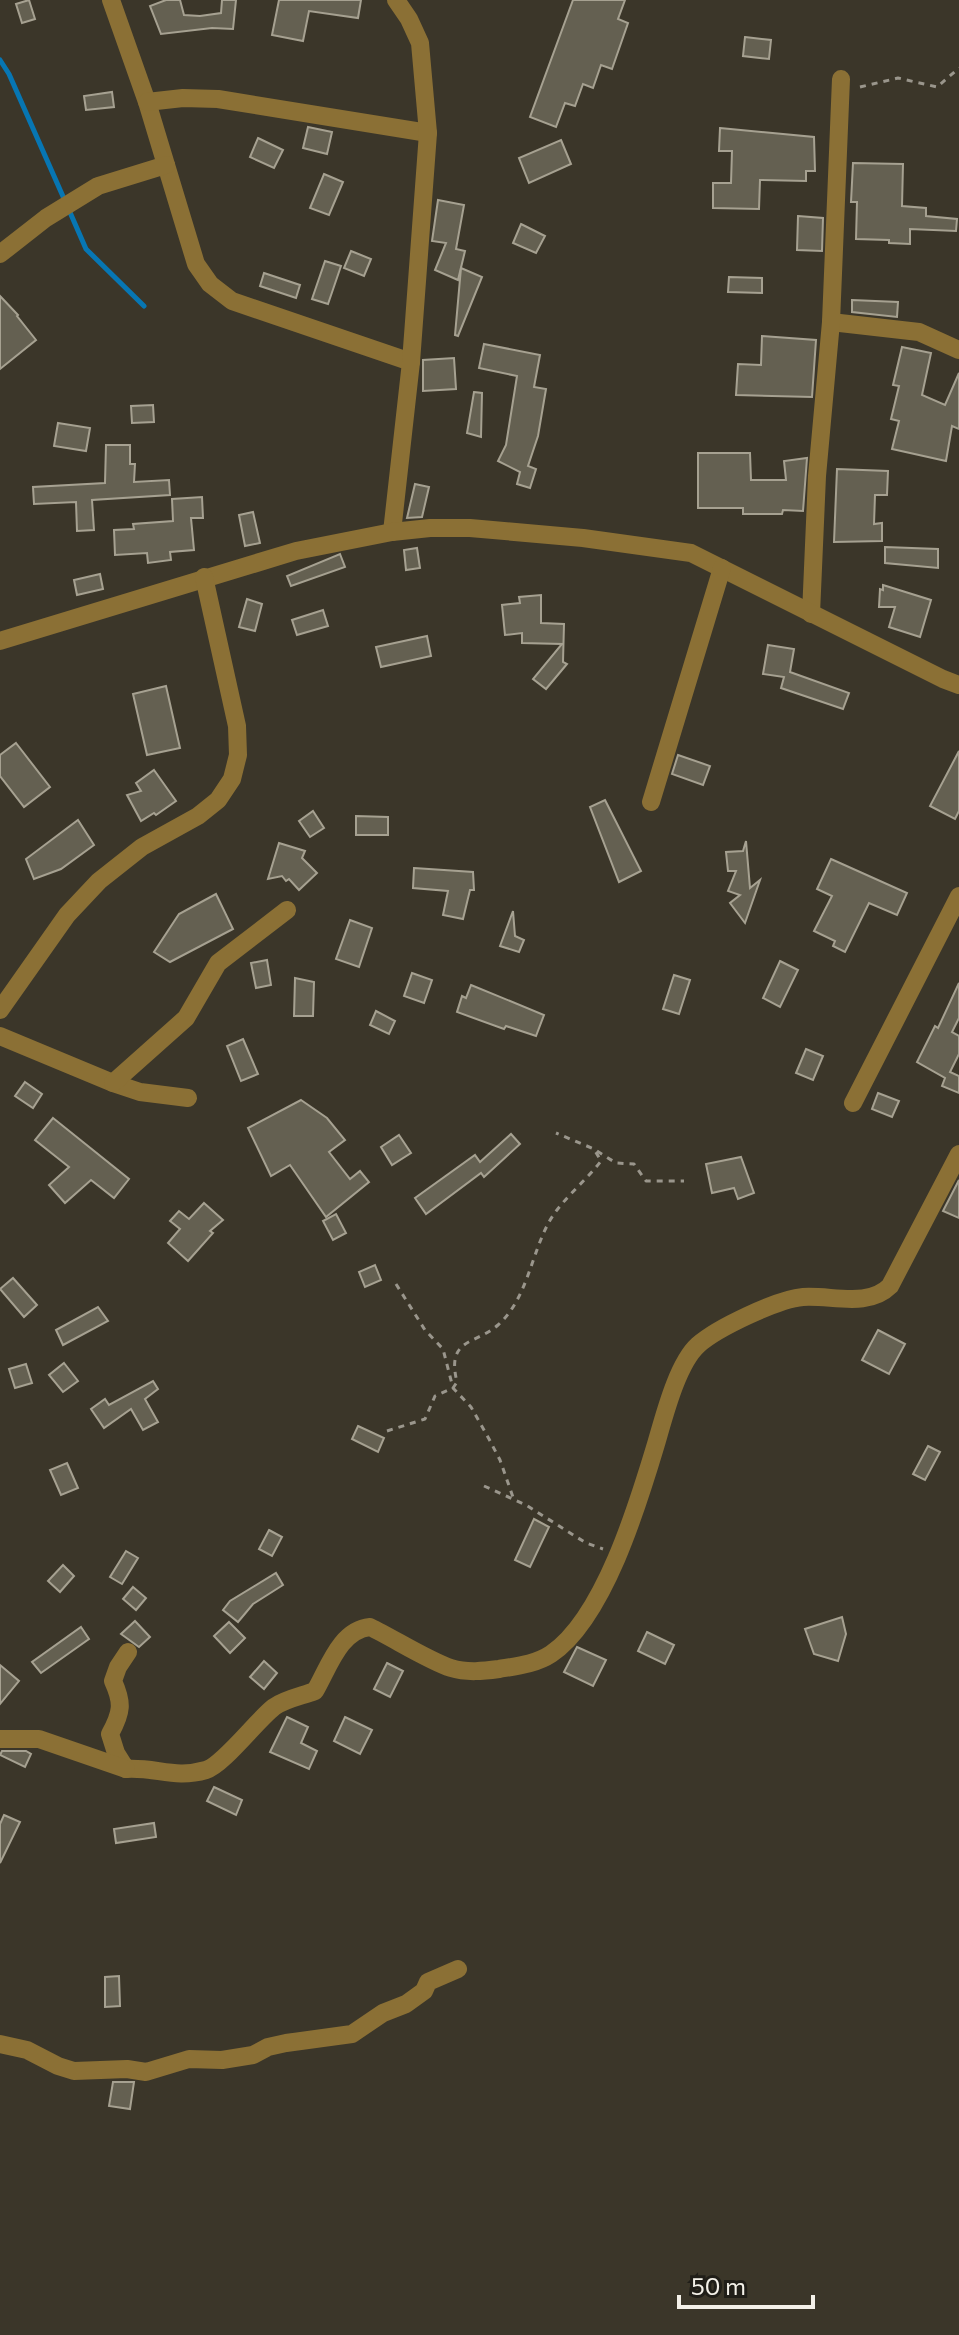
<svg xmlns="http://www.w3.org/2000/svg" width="959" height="2335" font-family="Commissioner,sans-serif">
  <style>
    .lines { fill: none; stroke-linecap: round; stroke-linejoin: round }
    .stream { stroke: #0776b3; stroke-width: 5 }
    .building { fill: #646051; stroke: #a6a191; stroke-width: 2 }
    .path { stroke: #9a968c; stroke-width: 3; stroke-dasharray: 6 6; stroke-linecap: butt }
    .street { stroke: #8b7035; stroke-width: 18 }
  </style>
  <rect width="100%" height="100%" fill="#3b3629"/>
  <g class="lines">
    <!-- stream -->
    <g class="stream">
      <path d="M0 60 9 74 65 201"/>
      <path d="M69 210 86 249 144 306"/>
    </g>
  </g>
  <!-- building -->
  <g class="building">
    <path d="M29 0 35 19 22 23 16 4Z"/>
    <path d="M166 0H180L184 15 200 16 221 13 222 0H236L233 29 212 28 161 34 150 6Z"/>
    <path d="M279 0H361L358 18 309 11 303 41 272 35Z"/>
    <path d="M573 0H625L618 19 628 23 612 69 601 65 593 88 583 84 575 106 565 103 556 127 530 117Z"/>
    <path d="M745 37 771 40 769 59 743 56Z"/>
    <path d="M112 92 114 107 86 110 84 96Z"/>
    <path d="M308 127 332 132 327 154 303 148Z"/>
    <path d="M720 128 814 137 815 171H806V181L760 180 759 209 713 208V183H731L732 151H719Z"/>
    <path d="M258 138 283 150 274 168 250 157Z"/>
    <path d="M561 140 571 164 529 183 519 158Z"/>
    <path d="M853 163 903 164 902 206 926 208V216L957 219 956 231 910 229V244L889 243V240L856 239 857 202H851Z"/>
    <path d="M324 174 343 182 329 215 310 208Z"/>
    <path d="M438 200 464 205 456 249 465 251 458 280 435 270 446 243 432 241Z"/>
    <path d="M798 216 823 218 822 251 797 250Z"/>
    <path d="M521 224 545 236 536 253 513 243Z"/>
    <path d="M351 251 371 259 364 276 344 268Z"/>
    <path d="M325 261 341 266 328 304 312 299Z"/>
    <path d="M461 268 482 277 458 336 455 335Z"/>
    <path d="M264 273 300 285 296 298 260 286Z"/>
    <path d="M729 277 762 278V293L728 292Z"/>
    <path d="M0 296 18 315 17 316 36 340 0 369Z"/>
    <path d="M852 300 898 302 897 317 852 312Z"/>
    <path d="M762 336 816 340 812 397 736 395 738 364 761 365Z"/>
    <path d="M484 344 540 355 534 387 546 389 538 436 528 466 536 469 530 488 517 484 520 472 498 461 506 445 517 376 479 368Z"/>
    <path d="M902 347 931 353 922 395 945 405 959 373V429L952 426 946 461 892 449 899 421 891 419 899 386 893 385Z"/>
    <path d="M454 358 456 389 423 391V360Z"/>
    <path d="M474 392 482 393 481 437 467 433Z"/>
    <path d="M153 405 154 422 132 423 131 406Z"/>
    <path d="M58 423 90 428 86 451 54 446Z"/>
    <path d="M106 445H130V464H135L134 482 169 480 170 495 92 500 94 530 77 531 76 502 34 504 33 487 105 483Z"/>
    <path d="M698 453H750L751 480H786L784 461 807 458 803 511 783 510 782 514H743V508H698Z"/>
    <path d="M837 469 888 471 887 495H875L874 524 882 523V541L834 542Z"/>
    <path d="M415 484 429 487 422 517 407 518Z"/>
    <path d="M202 497 203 518H191L194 550 170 552 171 560 148 563 147 553 115 555 114 530 134 529 133 524 173 521 172 499Z"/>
    <path d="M253 512 260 543 245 546 239 515Z"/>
    <path d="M885 547 938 549V568L885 563Z"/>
    <path d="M417 548 420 568 406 570 404 550Z"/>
    <path d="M340 554 345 567 291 586 287 576Z"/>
    <path d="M100 574 103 589 77 595 74 580Z"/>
    <path d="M883 585 931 600 920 637 889 627 895 607H879L880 589 883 590Z"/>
    <path d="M541 595V623L564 624 563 662 567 664 546 689 533 679 562 644 522 643V633L505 635 502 605 520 603 519 597Z"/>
    <path d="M247 599 262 604 255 631 239 627Z"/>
    <path d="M323 610 328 626 297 635 292 620Z"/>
    <path d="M427 636 431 656 381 667 376 647Z"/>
    <path d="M768 645 794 649 790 672 849 693 843 709 781 688 784 677 763 674Z"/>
    <path d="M166 686 180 748 147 755 133 694Z"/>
    <path d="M16 743 50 787 24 807 0 776V755Z"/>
    <path d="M959 751V811L955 819 930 806Z"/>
    <path d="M678 755 710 766 703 785 672 774Z"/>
    <path d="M154 770 176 801 156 815 154 813 141 821 127 795 141 791 136 783Z"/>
    <path d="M605 800 641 871 619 882 590 807Z"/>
    <path d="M313 811 324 828 310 837 299 821Z"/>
    <path d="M356 816 388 817V835H356Z"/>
    <path d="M78 820 94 845 61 869 34 879 26 859Z"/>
    <path d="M746 841 750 888 760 880 745 923 730 903 740 895 728 891 736 871H728L726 852 743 851Z"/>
    <path d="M279 843 305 851 302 858 317 873 299 890 289 879 286 881 282 876 268 879Z"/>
    <path d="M831 859 907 893 897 915 869 903 845 952 833 946 835 941 814 931 832 896 817 889Z"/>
    <path d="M414 868 473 872 474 890H470L463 919 443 915 448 891 413 888Z"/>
    <path d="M216 894 233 929 170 962 154 952 179 914Z"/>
    <path d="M513 911 515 936 524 940 519 952 500 946Z"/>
    <path d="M350 920 372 928 359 967 336 959Z"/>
    <path d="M267 960 271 985 256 988 251 963Z"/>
    <path d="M780 961 798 970 780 1007 763 998Z"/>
    <path d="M412 973 432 980 424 1003 404 996Z"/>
    <path d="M674 975 690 980 679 1014 663 1009Z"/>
    <path d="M295 978 314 982 313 1016H294Z"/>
    <path d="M959 983V1018L952 1032 959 1036V1054L950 1072 959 1076V1093L942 1086 945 1078 917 1062 935 1026 938 1028Z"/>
    <path d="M471 985 544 1015 536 1036 506 1026 504 1029 457 1012 462 996 466 998Z"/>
    <path d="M376 1011 395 1021 389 1034 370 1025Z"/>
    <path d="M243 1039 258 1074 241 1081 227 1046Z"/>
    <path d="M806 1049 823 1056 813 1080 796 1073Z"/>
    <path d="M25 1082 42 1094 33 1108 15 1096Z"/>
    <path d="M878 1093 899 1101 892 1117 872 1109Z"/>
    <path d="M301 1100 327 1118 345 1140 329 1152 350 1179 360 1171 369 1182 326 1217 290 1165 271 1176 248 1128Z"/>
    <path d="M53 1118 129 1179 114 1198 91 1180 65 1203 49 1185 69 1167 35 1140Z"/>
    <path d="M511 1134 520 1144 484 1177 481 1173 426 1214 415 1198 475 1155 480 1162Z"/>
    <path d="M399 1135 411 1153 392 1165 381 1147Z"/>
    <path d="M741 1157 754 1193 738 1199 734 1188 712 1193 706 1164Z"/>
    <path d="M959 1180V1218L943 1211Z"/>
    <path d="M204 1203 223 1220 210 1231 213 1233 188 1261 168 1243 180 1229 170 1221 179 1211 189 1219Z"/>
    <path d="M336 1214 346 1233 333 1240 323 1221Z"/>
    <path d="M375 1265 381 1280 365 1287 359 1272Z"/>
    <path d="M13 1278 37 1305 24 1317 0 1289Z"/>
    <path d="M98 1307 108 1321 63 1345 56 1330Z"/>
    <path d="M878 1330 905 1344 889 1374 862 1360Z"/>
    <path d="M64 1363 78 1381 63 1392 49 1375Z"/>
    <path d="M26 1364 32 1383 15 1388 9 1369Z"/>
    <path d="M153 1381 158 1389 145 1399 158 1422 143 1430 131 1409 104 1428 91 1409 105 1399 109 1405Z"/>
    <path d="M358 1426 384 1438 378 1452 352 1439Z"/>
    <path d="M928 1446 940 1452 925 1480 913 1474Z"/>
    <path d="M67 1463 78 1488 61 1495 50 1470Z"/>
    <path d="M534 1519 549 1527 530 1567 515 1560Z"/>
    <path d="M269 1530 282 1537 272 1556 259 1549Z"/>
    <path d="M126 1551 138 1558 122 1584 110 1577Z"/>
    <path d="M63 1565 74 1576 60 1592 48 1581Z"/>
    <path d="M276 1573 283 1585 253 1604 238 1622 223 1610 230 1601Z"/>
    <path d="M133 1587 146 1598 136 1610 123 1599Z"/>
    <path d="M842 1617 846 1634 838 1661 814 1654 805 1629Z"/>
    <path d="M135 1621 150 1637 139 1647 121 1634Z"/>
    <path d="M229 1622 245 1638 230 1653 214 1636Z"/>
    <path d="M81 1627 89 1639 41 1673 32 1662Z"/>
    <path d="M647 1632 674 1645 665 1664 638 1651Z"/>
    <path d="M577 1647 606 1660 593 1686 564 1672Z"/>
    <path d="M264 1661 277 1673 264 1689 250 1677Z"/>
    <path d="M387 1663 403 1671 390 1697 374 1689Z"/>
    <path d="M0 1665 19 1681 0 1704Z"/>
    <path d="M287 1717 308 1727 301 1743 317 1751 309 1769 270 1752Z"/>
    <path d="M345 1717 372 1730 360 1754 334 1741Z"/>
    <path d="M2 1751H26L31 1754 25 1767 0 1755Z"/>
    <path d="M214 1787 242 1800 236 1815 207 1801Z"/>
    <path d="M4 1815 20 1822 0 1863V1824Z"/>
    <path d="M154 1823 156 1837 116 1843 114 1829Z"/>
    <path d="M119 1976 120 2006 105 2007V1977Z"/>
    <path d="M113 2082H134L130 2109 109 2106Z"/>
  </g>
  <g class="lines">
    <!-- path -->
    <g class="path">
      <path d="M860 87 898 78 937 87 959 68"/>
      <path d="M597 1151 616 1163 634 1164 646 1181H684"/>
      <path d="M396 1284 425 1330 443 1349 453 1388 471 1407 489 1439 500 1460 514 1500"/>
      <path d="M387 1431 425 1419 435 1396 453 1388 457 1382C446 1338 475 1345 498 1325 527 1299 531 1255 549 1222 562 1199 585 1182 601 1161L594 1149 556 1133"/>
      <path d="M484 1486 526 1505 586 1543 603 1549"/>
    </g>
    <!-- street -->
    <g class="street">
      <path d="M111 0 147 102 196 264 210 284 232 301 411 362"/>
      <path d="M147 102 183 98 218 99 428 133"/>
      <path d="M0 254 46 218 98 186 166 165"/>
      <path d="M831 322 919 332 959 350"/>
      <path d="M392 532 411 362 428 133 420 43 409 19 396 0"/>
      <path d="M811 614 817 476 831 322 841 79"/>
      <path d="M0 641 296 551 392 532 430 528H470L583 538 691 553 943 679 959 685"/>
      <path d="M651 802 722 568"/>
      <path d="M0 1010 67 915 99 881 142 847 198 816 218 800 232 779 238 755 237 726 204 577"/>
      <path d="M0 1036 113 1083 140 1092 188 1098"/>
      <path d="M113 1083 186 1018 218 963 287 910"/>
      <path d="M853 1103 959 896"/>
      <path d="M128 1652 118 1667 113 1681C123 1703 122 1712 110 1734L116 1753 126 1769C156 1767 175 1779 206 1770 223 1765 257 1720 274 1707 285 1699 302 1696 315 1691 329 1667 340 1630 370 1627 393 1638 429 1661 451 1668 467 1673 484 1671 499 1669 517 1666 536 1664 551 1654 604 1618 638 1504 656 1444 664 1417 677 1364 698 1345 717 1328 778 1299 803 1297 832 1295 868 1308 890 1286L959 1154"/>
      <path d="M0 1739H39L126 1769"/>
      <path d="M0 2044 27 2050 58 2066 74 2071 127 2069 146 2072 189 2059 222 2060 253 2055 268 2047 286 2043 352 2034 383 2013 406 2004 424 1991 428 1982 458 1969"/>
    </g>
  </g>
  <!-- scale -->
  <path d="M679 2295v12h134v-12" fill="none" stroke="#f4f1e9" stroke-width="4"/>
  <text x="691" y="2295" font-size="24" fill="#f4f1e9" stroke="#201e18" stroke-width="6" paint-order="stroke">50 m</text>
</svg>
